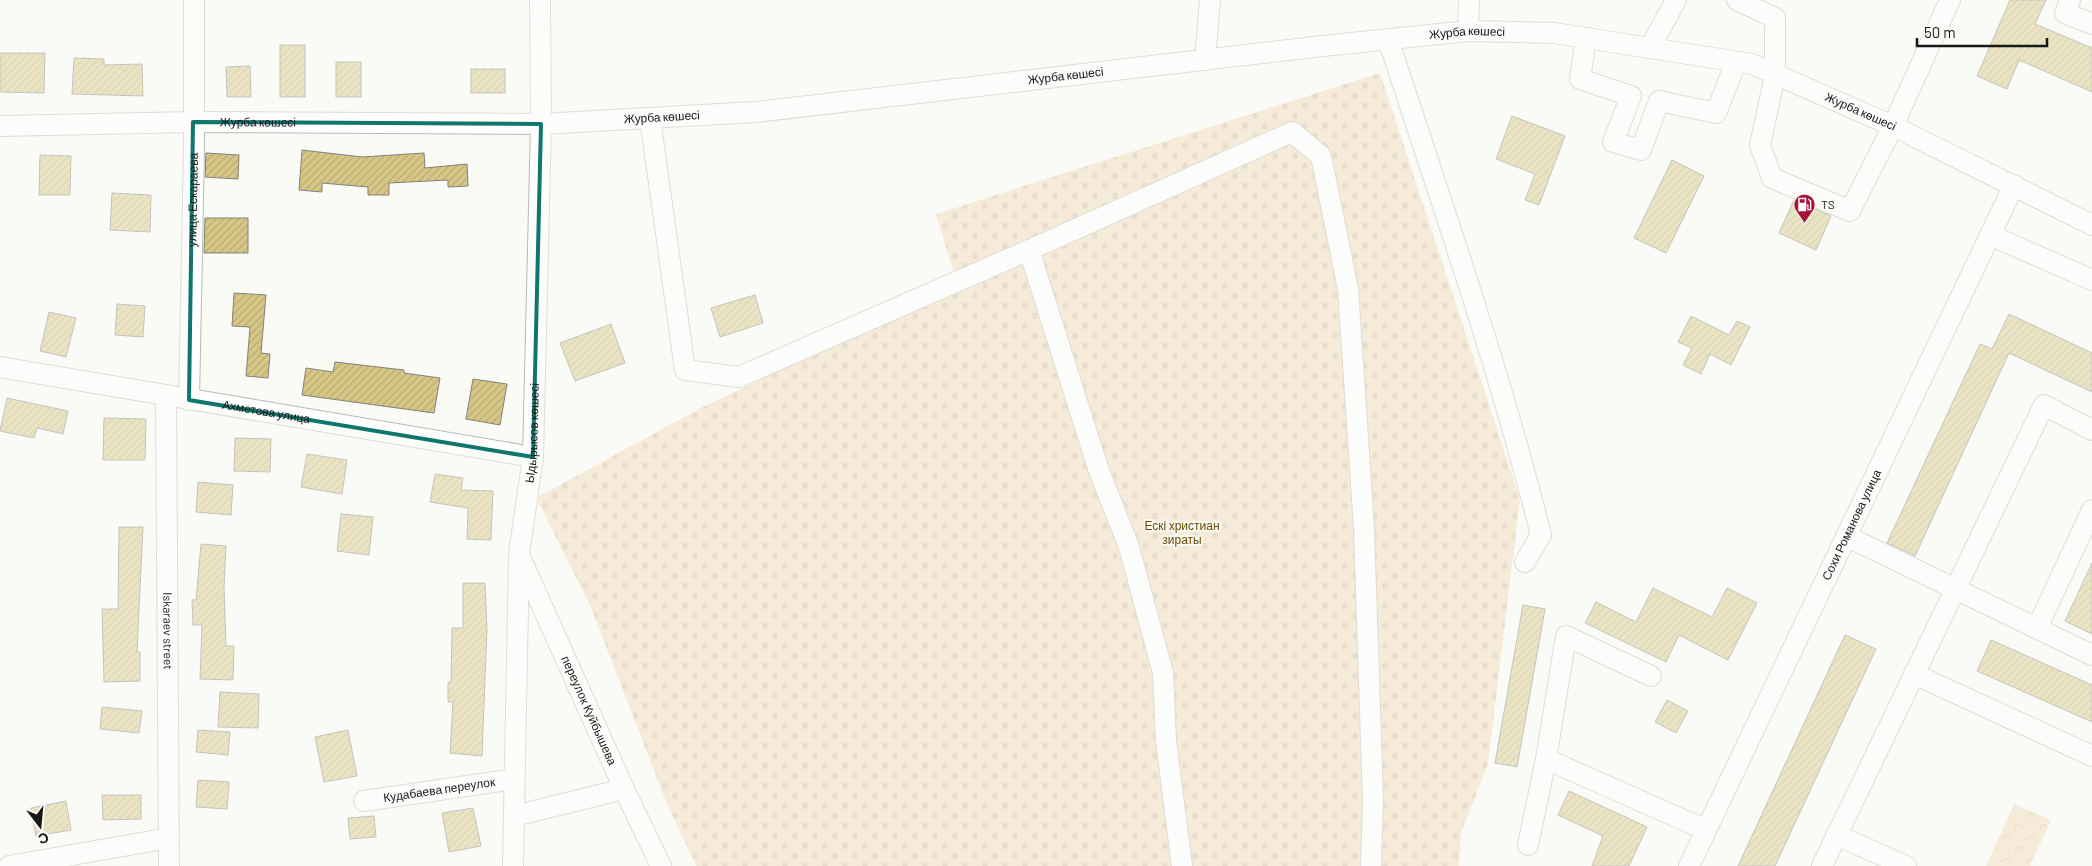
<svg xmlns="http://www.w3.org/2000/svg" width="2092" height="866" font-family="Barlow,sans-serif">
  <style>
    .forest { fill: url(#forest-crowns) }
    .cemetery { fill: url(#cemetery-stones) }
    .building { fill: url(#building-hatch); stroke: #83817c }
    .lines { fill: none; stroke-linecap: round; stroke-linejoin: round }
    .minor-casing { stroke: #b8b9b4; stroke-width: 22 }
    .minor { stroke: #fff; stroke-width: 20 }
    .marked { fill: none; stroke: #0f766e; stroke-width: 4; stroke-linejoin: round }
    .labels { text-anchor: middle; stroke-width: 4; stroke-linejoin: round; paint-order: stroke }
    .street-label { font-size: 12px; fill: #171816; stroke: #fafbf5 }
    .poi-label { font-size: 12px; fill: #171816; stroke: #fafbf5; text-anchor: start }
    .park-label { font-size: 12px; fill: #6f4901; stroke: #fafbf5 }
  </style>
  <defs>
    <pattern id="forest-crowns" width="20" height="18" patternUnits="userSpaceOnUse" patternTransform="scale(1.25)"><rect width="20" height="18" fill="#f2d8b3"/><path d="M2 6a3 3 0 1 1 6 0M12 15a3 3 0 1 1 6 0" fill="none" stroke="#cfb999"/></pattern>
    <pattern id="cemetery-stones" width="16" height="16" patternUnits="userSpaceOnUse" patternTransform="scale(1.25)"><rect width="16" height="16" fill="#f2d8b3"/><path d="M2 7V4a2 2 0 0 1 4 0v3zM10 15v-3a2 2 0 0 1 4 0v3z" fill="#cfb999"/></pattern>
    <pattern id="building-hatch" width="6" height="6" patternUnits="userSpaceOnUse" patternTransform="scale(1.25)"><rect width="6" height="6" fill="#d7c786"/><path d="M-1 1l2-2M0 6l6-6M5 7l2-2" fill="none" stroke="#b8aa73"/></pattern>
  </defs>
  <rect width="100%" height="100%" fill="#fafbf5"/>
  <!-- forest -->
  <path class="forest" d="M2014 804 2051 820 2030 866H1986Z"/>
  <!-- cemetery -->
  <path class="cemetery" d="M1380 73 1520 499 1488 764 1461 833 1459 866H696L667 804 590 605 536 498 701 408 958 286 936 214Z"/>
  <!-- building -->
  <g class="building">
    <path d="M2010 0H2046L2035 24 2092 48V92L2019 60 2007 89 1977 76Z"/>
    <rect x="280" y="45" width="25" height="52"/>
    <path d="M0 53H45L44 93 0 92Z"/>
    <path d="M74 58 104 59V65L142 64 143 96 72 94Z"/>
    <rect x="336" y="62" width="25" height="35"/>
    <path d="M250 66 251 97H227L226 67Z"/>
    <rect x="471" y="69" width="34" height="24"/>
    <path d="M1512 116 1565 136 1539 205 1525 200 1535 174 1496 159Z"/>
    <path d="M302 150 362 157 424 153 425 168 467 164 468 186 448 187V180L389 183V195H368V187L322 183V192L299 190Z"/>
    <path d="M206 153 239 155 238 179 205 177Z"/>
    <path d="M40 155 71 156 70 195H39Z"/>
    <path d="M1672 160 1704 176 1666 253 1634 238Z"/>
    <path d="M112 193 151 195 150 232 110 230Z"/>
    <path d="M1794 200 1831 216 1816 250 1779 233Z"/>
    <path d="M205 218H248V253H204Z"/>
    <path d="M234 293 266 295 261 353 270 354 268 378 246 376 250 327 232 326Z"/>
    <path d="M755 295 763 323 720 337 711 308Z"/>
    <path d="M117 304 145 306 143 337 115 335Z"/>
    <path d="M49 312 76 318 66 357 40 351Z"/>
    <path d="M2009 314 2092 353V392L2009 353 1915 556 1887 543 1980 344 1992 349Z"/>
    <path d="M1691 316 1729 335 1737 321 1750 327 1731 365 1710 354 1701 374 1683 365 1692 348 1678 342Z"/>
    <path d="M611 324 625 363 575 381 560 343Z"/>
    <path d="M335 362 404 370V373L440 378 434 413 302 395 306 368 333 372Z"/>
    <path d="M473 379 507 384 500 425 466 419Z"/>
    <path d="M7 398 68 411 63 434 37 428 34 438 0 431Z"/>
    <path d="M104 418 146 419 145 460H103Z"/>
    <path d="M235 438 271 439 270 472 234 471Z"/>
    <path d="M307 454 347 460 342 494 301 487Z"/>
    <path d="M435 474 463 478 461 490 493 491 491 540 467 539 468 508 430 502Z"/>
    <path d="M198 482 233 485 231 515 196 512Z"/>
    <path d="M341 514 373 517 369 555 337 551Z"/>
    <path d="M119 527H143L137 652H140V681L104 682 102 609H118Z"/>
    <path d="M201 544 226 546 224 588 226 646H234L233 680 200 679 202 625H193L192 600H196Z"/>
    <path d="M2092 563V634L2065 621Z"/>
    <path d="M463 583H485L487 629 482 756 450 753 453 702H448V682H451L452 628H463Z"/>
    <path d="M1653 588 1712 617 1727 588 1757 603 1728 660 1679 635 1666 662 1585 623 1596 602 1636 622Z"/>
    <path d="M1523 605 1545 609 1517 767 1495 763Z"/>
    <path d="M1845 635 1876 649 1775 866H1738Z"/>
    <path d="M1991 640 2092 685V722L1977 671Z"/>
    <path d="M220 692 259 694 258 728 218 727Z"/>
    <path d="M1667 700 1688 711 1676 733 1655 722Z"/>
    <path d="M102 707 142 711 139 733 100 729Z"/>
    <path d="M198 730 230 732 228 755 196 752Z"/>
    <path d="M348 730 357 776 324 782 315 737Z"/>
    <path d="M198 780 229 782 227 809 196 807Z"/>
    <path d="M1569 791 1647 827 1629 866H1592L1603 836 1558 815Z"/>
    <path d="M102 795H141V819L103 820Z"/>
    <path d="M66 801 71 830 36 836 31 808Z"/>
    <path d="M473 808 481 846 449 852 442 813Z"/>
    <path d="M374 816 376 837 350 839 348 818Z"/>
  </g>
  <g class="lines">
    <defs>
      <g id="minor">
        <path d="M1737 0 1775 18V75L1760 145 1772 178 1850 211 1893 126 1950 0"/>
        <path d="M2070 0 2065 13 2092 24"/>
        <path d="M1468 31 1469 0"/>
        <path d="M1586 38 1580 79 1631 96 1613 142 1641 150 1659 101 1716 113 1736 62"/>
        <path d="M1388 39C1442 204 1499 367 1541 535L1525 562"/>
        <path d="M1650 48 1676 0"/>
        <path d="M1205 60 1210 0"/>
        <path d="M650 118 685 370 739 377 1029 250 1098 468 1129 547 1163 673 1166 741 1182 866"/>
        <path id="s1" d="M0 126 193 122 541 124 756 112 1323 46 1468 31 1554 33 1752 64 1893 126 2092 225"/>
        <path d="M1990 235 2092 280"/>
        <path d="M1029 250 1292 132 1321 156 1348 289 1364 528 1373 801 1371 866"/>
        <path id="s2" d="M0 367 533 457"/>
        <path id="s3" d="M166 396 169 866"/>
        <path id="s4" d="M189 400 194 150V0"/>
        <path d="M1846 536 2092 655"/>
        <path id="s5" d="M521 559 624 789 661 866"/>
        <path d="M2037 628 2092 510"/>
        <path d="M1914 674 2092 756"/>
        <path d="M1546 759 1706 830"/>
        <path id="s6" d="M364 801 514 779"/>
        <path d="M514 816 624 789"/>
        <path d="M1836 835 1906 866"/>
        <path d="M1528 845 1546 759 1566 636 1651 676"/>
        <path d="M9 866 169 838"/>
        <path id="s7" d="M513 866 519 554 533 457 541 124 540 0"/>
        <path id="s8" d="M1689 866 2014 185"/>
        <path d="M1822 866 2044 405 2092 430"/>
      </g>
    </defs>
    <!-- minor casing -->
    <use href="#minor" class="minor-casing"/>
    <!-- minor -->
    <use href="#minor" class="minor"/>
  </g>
  <!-- marked area -->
  <path d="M0 0H2092V866H0ZM193 122 541 124 533 457 189 400Z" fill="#fafbf5" fill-opacity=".55" fill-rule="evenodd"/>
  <path class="marked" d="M193 122 541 124 533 457 189 400Z"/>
  <!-- icons -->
  <defs>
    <symbol id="fuel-pin" viewBox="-11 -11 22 30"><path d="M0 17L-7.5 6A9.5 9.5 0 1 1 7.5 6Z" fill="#a9123a" stroke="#fafbf5"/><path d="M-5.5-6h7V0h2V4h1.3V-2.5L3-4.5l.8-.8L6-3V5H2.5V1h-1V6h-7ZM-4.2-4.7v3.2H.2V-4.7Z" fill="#fff"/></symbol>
  </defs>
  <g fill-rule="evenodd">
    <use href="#fuel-pin" x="1792" y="192" width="25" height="34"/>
  </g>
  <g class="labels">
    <!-- street labels -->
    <g class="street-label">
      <text dy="4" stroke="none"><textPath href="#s1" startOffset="1472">Журба көшесі</textPath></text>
      <text dy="4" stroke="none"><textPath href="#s1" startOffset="1068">Журба көшесі</textPath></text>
      <text dy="4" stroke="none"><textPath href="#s1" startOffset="1878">Журба көшесі</textPath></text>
      <text dy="4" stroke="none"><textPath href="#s1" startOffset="662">Журба көшесі</textPath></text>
      <text dy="4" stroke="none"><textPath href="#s1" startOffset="258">Журба көшесі</textPath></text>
      <text dy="4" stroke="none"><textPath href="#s4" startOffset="200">улица Ескараева</textPath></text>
      <text dy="4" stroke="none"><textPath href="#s2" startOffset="270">Ахметова улица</textPath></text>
      <text dy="4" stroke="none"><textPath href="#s7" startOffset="434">Ыдырысов көшесі</textPath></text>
      <text dy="4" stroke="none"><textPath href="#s8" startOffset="378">Сохи Романова улица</textPath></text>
      <text dy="4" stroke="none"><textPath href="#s3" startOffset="235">Iskaraev street</textPath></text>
      <text dy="4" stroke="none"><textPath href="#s5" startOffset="166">переулок Куйбышева</textPath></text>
      <text dy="4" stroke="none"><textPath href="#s6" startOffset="76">Кудабаева переулок</textPath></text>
    </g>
    <!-- poi labels -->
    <g class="poi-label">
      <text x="1821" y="209">TS</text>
    </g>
    <!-- park labels -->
    <g class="park-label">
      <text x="1182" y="530">Ескі христиан<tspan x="1182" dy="14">зираты</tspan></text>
    </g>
  </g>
  <!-- north arrow -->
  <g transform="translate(40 826) rotate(164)" stroke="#fafbf5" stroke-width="4" paint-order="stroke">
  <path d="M0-4L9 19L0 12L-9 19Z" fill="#171816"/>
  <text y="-8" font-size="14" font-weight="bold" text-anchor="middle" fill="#171816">С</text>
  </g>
  <!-- scale -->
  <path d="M1917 38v8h130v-8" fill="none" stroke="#171816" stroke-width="2.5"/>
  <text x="1924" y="38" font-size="15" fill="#171816" stroke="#fafbf5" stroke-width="4" paint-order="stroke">50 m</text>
</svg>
